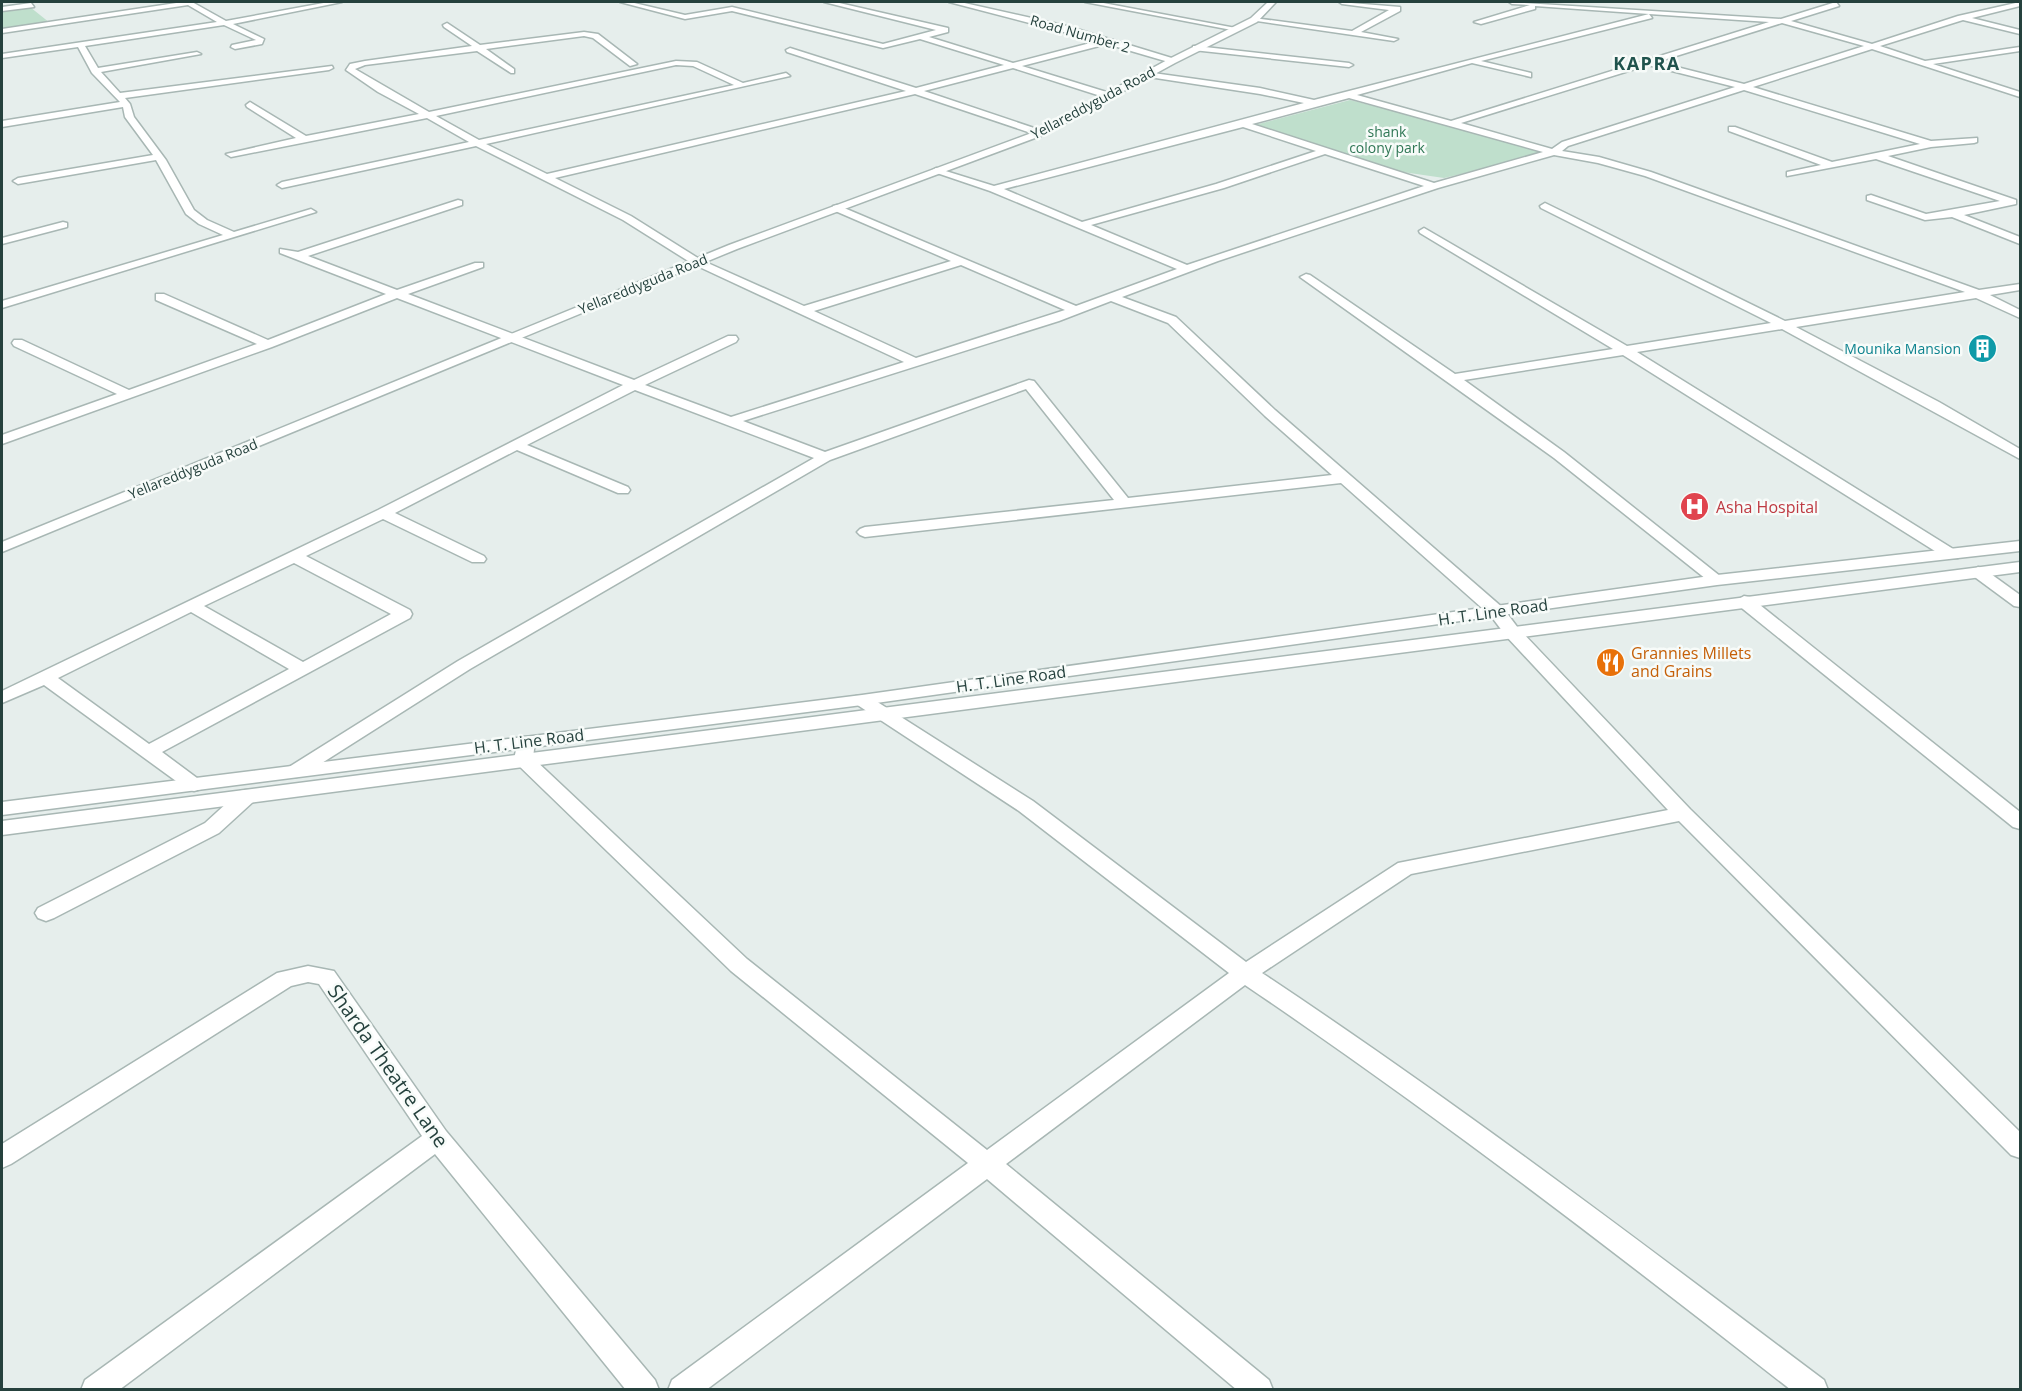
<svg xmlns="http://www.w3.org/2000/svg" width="2022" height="1391" font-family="'Open Sans',sans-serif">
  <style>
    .green { fill: #bfdfcc }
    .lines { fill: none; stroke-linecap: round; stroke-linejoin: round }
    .minor-casing { stroke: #a8b7b4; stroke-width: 3 }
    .tertiary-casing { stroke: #a8b7b4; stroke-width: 3 }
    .minor { fill: #fff; fill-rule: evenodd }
    .tertiary { fill: #fff; fill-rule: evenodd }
    .labels { text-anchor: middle; stroke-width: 5; stroke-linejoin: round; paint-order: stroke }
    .far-street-label { font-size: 14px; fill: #25413d; stroke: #f7fbf9 }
    .far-park-label { font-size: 14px; fill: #2f7755; stroke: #f7fbf9 }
    .far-culture-label { font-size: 14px; fill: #0d838f; stroke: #f7fbf9; text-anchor: end }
    .health-label { font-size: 16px; fill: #be3a42; stroke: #f7fbf9; text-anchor: start }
    .street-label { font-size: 16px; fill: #25413d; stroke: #f7fbf9 }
    .food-label { font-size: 16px; fill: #c56008; stroke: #f7fbf9; text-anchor: start }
    .far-district-label { font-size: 18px; font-weight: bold; letter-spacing: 1.5px; fill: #20534d; stroke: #f7fbf9 }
    .near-street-label { font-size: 20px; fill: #25413d; stroke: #f7fbf9 }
  </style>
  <rect width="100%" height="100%" fill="#e6eeec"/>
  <!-- green -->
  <g class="green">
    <path d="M30 7 50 23 2 29V10Z"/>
    <path d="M1350 100 1554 152 1444 178 1382 169 1251 126Z"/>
  </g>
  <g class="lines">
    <defs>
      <g id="minor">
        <path d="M183 2H192L226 21 329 2H342L233 24 264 39 262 44 235 49 231 47 232 45 256 40 224 25 85 46 98 68 197 52 201 54 101 72 120 93 332 66 333 68 329 70 125 98 130 104 134 117 166 160 194 210 207 220 234 232 311 209 316 212 2 308V301L223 235 199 224 186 214 156 160 18 184 13 181 18 178 153 155 125 117 123 107 2 127V121L120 102 92 73 78 47 2 58V54L217 22 188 5 2 33V29Z"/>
        <path d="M620 2H630L685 15 732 7 883 44 936 30 824 2H835L948 28V32L929 37 1013 63 1098 41 949 2H960L1067 26 1175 59 1176 61 1172 63 1107 44 1022 66 1113 94V98L1110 99 1013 68 924 91 1043 131 1045 133 1040 136 915 94 555 178 631 216 701 260 804 306 951 261 833 210V206L837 205 1076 306 1177 269 990 191 931 171 936 168 994 186 1304 103 1260 94 1149 77 1145 74 1146 72 1260 88 1314 100 1649 14 1535 6V9L1481 24 1474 22 1530 5 1512 4 1509 2 1781 19 1836 2 1839 6 1791 21 1872 44 1958 16 2020 2V6L1972 18 2020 30V34L1963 20 1880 46 1925 61 2020 47V51L1933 64 2020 92V97L1872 49 1753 87 1931 141 1977 138V142L1974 143 1931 147 1888 156 2016 200V204L1964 215 2020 237V244L1952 217 1925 220 1867 200V196L1871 195 1926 214 2000 201 1876 159 1787 176V172L1821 165 1729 131V127H1735L1832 162 1920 144 1744 90 1568 146 1562 151 1599 157 1651 172 1979 290 2020 284V290L1990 295 2020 310V318L1976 298 1796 327 1939 402 2020 449V459L1782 329 1637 352 1958 552 1960 555 1958 558H1946L1623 355 1464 380 1564 452 1725 580 1723 583H1711L1554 458 1300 277 1306 274 1310 275 1455 374 1613 349 1420 233 1419 231 1424 228 1627 346 1771 323 1541 208 1540 206 1545 203 1785 321 1965 292 1645 176 1598 163 1554 155 1438 188 1218 261 1122 297 1176 317 1275 410 1503 608 1518 628 1690 809 2020 1132V1158L2011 1155 1679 821 1411 874 1262 973C1455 1101 1639 1241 1824 1380L1828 1390H1791C1612 1250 1433 1112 1245 985L1006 1164 1269 1380 1273 1390H1237L987 1179 706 1390H668L672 1380 968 1163 731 971 516 763 514 759 519 737H533L535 741 533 758 747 959 987 1150 1229 973 1019 811 856 704 853 700 856 696H868L1033 801 1246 962 1398 863 1668 810 1506 636 1491 616 1341 483 865 537 860 535 857 532 860 529 865 527 1114 500 1026 389 830 460 470 669 303 775 296 777 289 775 286 771 289 767 458 661 814 458 635 390 527 445 628 487 630 490 628 493H618L517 450 395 513 484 556 486 559 484 562H472L383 519 306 556 410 610 412 614 410 618 162 752 201 781 204 785 201 789 194 791 187 789 44 685 2 703V691L378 510 623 385 397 298 272 347 2 444V435L117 394 14 346 12 343 14 340H22L129 390 257 344 156 300V294H164L268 340 386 294 280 253V249L298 252 458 200 462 201V205L308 256 397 290 475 263H483V267L408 294 634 380 728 336H736L738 339 736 342 645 385 731 417 904 362 693 264 623 220 476 146 282 188 277 185 282 182 469 142 427 118 231 157 226 154 296 138 247 107 246 105 250 102 306 136 419 114 378 92 346 70 350 64 365 61 472 46 444 27 443 25 447 23 480 45 584 32 598 34 637 64 630 66 593 38 584 36 486 49 514 69V73H511L477 51 365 65 355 69 429 112 676 61 697 62 743 83 786 73 790 76 486 144 547 174 906 91 787 52 786 50 790 48 916 88 1004 65 920 39 883 48 732 11 685 19ZM1649 14 1769 22 1451 121 1357 95 1472 63 1531 77V73L1481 61 1652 18ZM1782 23 1864 46 1744 84 1657 62ZM676 65 693 66 734 85 479 140 436 116ZM1648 65 1735 87 1562 142 1552 149 1461 123ZM1349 98 1543 152 1434 183 1252 124ZM1243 127 1316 151 1216 184 1082 222 1004 189ZM1325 154 1424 186 1187 265 1091 225 1224 188ZM961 265 1065 310 916 358 814 311ZM1111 301 1168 323 1265 416 1332 475 1128 498 1034 381 1029 380 825 452 743 421 1059 321ZM294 563 391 614 303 662 204 606ZM191 612 289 669 149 744 58 678Z"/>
        <path d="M1085 2H1098L1241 29 1237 31Z"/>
        <path d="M1339 2 1400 7V11L1361 32 1398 39 1394 41 1250 20 1254 18 1352 31 1389 10 1342 4Z"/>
        <path d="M31 3 34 7 2 11V7Z"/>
        <path d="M1196 46 1349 63 1353 65 1349 67 1193 50V46Z"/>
        <path d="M63 222 67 223V227L2 244V238Z"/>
        <path d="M1978 567 1984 569 2020 595V607L2014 606 1972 575 1970 572Z"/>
        <path d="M1744 596 1750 597 2020 812V829L2013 827 1738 605 1736 601Z"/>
        <path d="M247 790 254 791 257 796 254 801 219 833 54 918 46 921 38 918 35 913 38 908 205 823 240 791Z"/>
        <path d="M308 966 334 971 446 1131 655 1380 659 1390H626L435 1154 119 1390H81L85 1380 422 1136 319 984 308 982 291 986 11 1164 2 1168V1144L277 973Z"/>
      </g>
      <g id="tertiary">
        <path d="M1268 2H1276L1257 22 1175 63 1043 135 737 249 2 552V542L729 245 1037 131 1169 59 1251 18Z"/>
        <path d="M2020 541V551L1717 585 862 705 2 815V802L862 695 1717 575Z"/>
        <path d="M2020 562V572L2 835V821Z"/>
      </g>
    </defs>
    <!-- minor casing -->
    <use href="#minor" class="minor-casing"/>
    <!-- tertiary casing -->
    <use href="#tertiary" class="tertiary-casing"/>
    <!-- minor -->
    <use href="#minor" class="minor"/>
    <!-- tertiary -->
    <use href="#tertiary" class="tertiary"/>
  </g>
  <!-- icons -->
  <defs>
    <symbol id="building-disc" viewBox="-11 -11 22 22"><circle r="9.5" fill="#0f9aa8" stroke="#f7fbf9"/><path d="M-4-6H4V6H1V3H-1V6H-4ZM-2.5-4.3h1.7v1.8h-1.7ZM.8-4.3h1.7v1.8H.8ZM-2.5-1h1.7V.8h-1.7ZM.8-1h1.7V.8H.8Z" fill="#fff"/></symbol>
    <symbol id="hospital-disc" viewBox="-11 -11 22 22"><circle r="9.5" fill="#e0444e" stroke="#f7fbf9"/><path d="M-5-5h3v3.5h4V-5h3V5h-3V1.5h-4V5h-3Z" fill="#fff"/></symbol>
    <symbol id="restaurant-disc" viewBox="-11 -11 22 22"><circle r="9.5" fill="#e8710a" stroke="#f7fbf9"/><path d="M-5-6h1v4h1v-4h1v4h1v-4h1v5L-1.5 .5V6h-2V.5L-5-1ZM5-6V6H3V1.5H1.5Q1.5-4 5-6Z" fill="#fff"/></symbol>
  </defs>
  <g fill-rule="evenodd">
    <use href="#building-disc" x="1966" y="332" width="33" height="33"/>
    <use href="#hospital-disc" x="1678" y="490" width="33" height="33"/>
    <use href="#restaurant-disc" x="1594" y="646" width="33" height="33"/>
  </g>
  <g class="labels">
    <!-- far-street labels -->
    <g class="far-street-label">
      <text transform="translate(1080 34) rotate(16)" y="5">Road Number 2</text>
      <text transform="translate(1093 103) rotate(-28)" y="5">Yellareddyguda Road</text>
      <text transform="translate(643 284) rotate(-22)" y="5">Yellareddyguda Road</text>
      <text transform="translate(193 469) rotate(-22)" y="5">Yellareddyguda Road</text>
    </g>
    <!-- far-park labels -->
    <g class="far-park-label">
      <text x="1387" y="137">shank<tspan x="1387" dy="16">colony park</tspan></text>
    </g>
    <!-- far-culture labels -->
    <g class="far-culture-label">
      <text x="1961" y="354">Mounika Mansion</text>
    </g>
    <!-- health labels -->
    <g class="health-label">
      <text x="1716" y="513">Asha Hospital</text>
    </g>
    <!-- street labels -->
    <g class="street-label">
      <text transform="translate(1493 612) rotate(-8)" y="6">H. T. Line Road</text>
      <text transform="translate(1011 679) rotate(-8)" y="6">H. T. Line Road</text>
      <text transform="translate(529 741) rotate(-7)" y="6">H. T. Line Road</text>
    </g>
    <!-- food labels -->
    <g class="food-label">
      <text x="1631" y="659">Grannies Millets<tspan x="1631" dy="18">and Grains</tspan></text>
    </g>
    <!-- far-district labels -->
    <g class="far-district-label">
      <text x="1647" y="70">KAPRA</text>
    </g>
    <!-- near-street labels -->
    <g class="near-street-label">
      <text transform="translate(388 1066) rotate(55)" y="7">Sharda Theatre Lane</text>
    </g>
  </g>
  <!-- border -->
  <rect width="2022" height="1391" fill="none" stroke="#25413d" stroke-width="6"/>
</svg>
